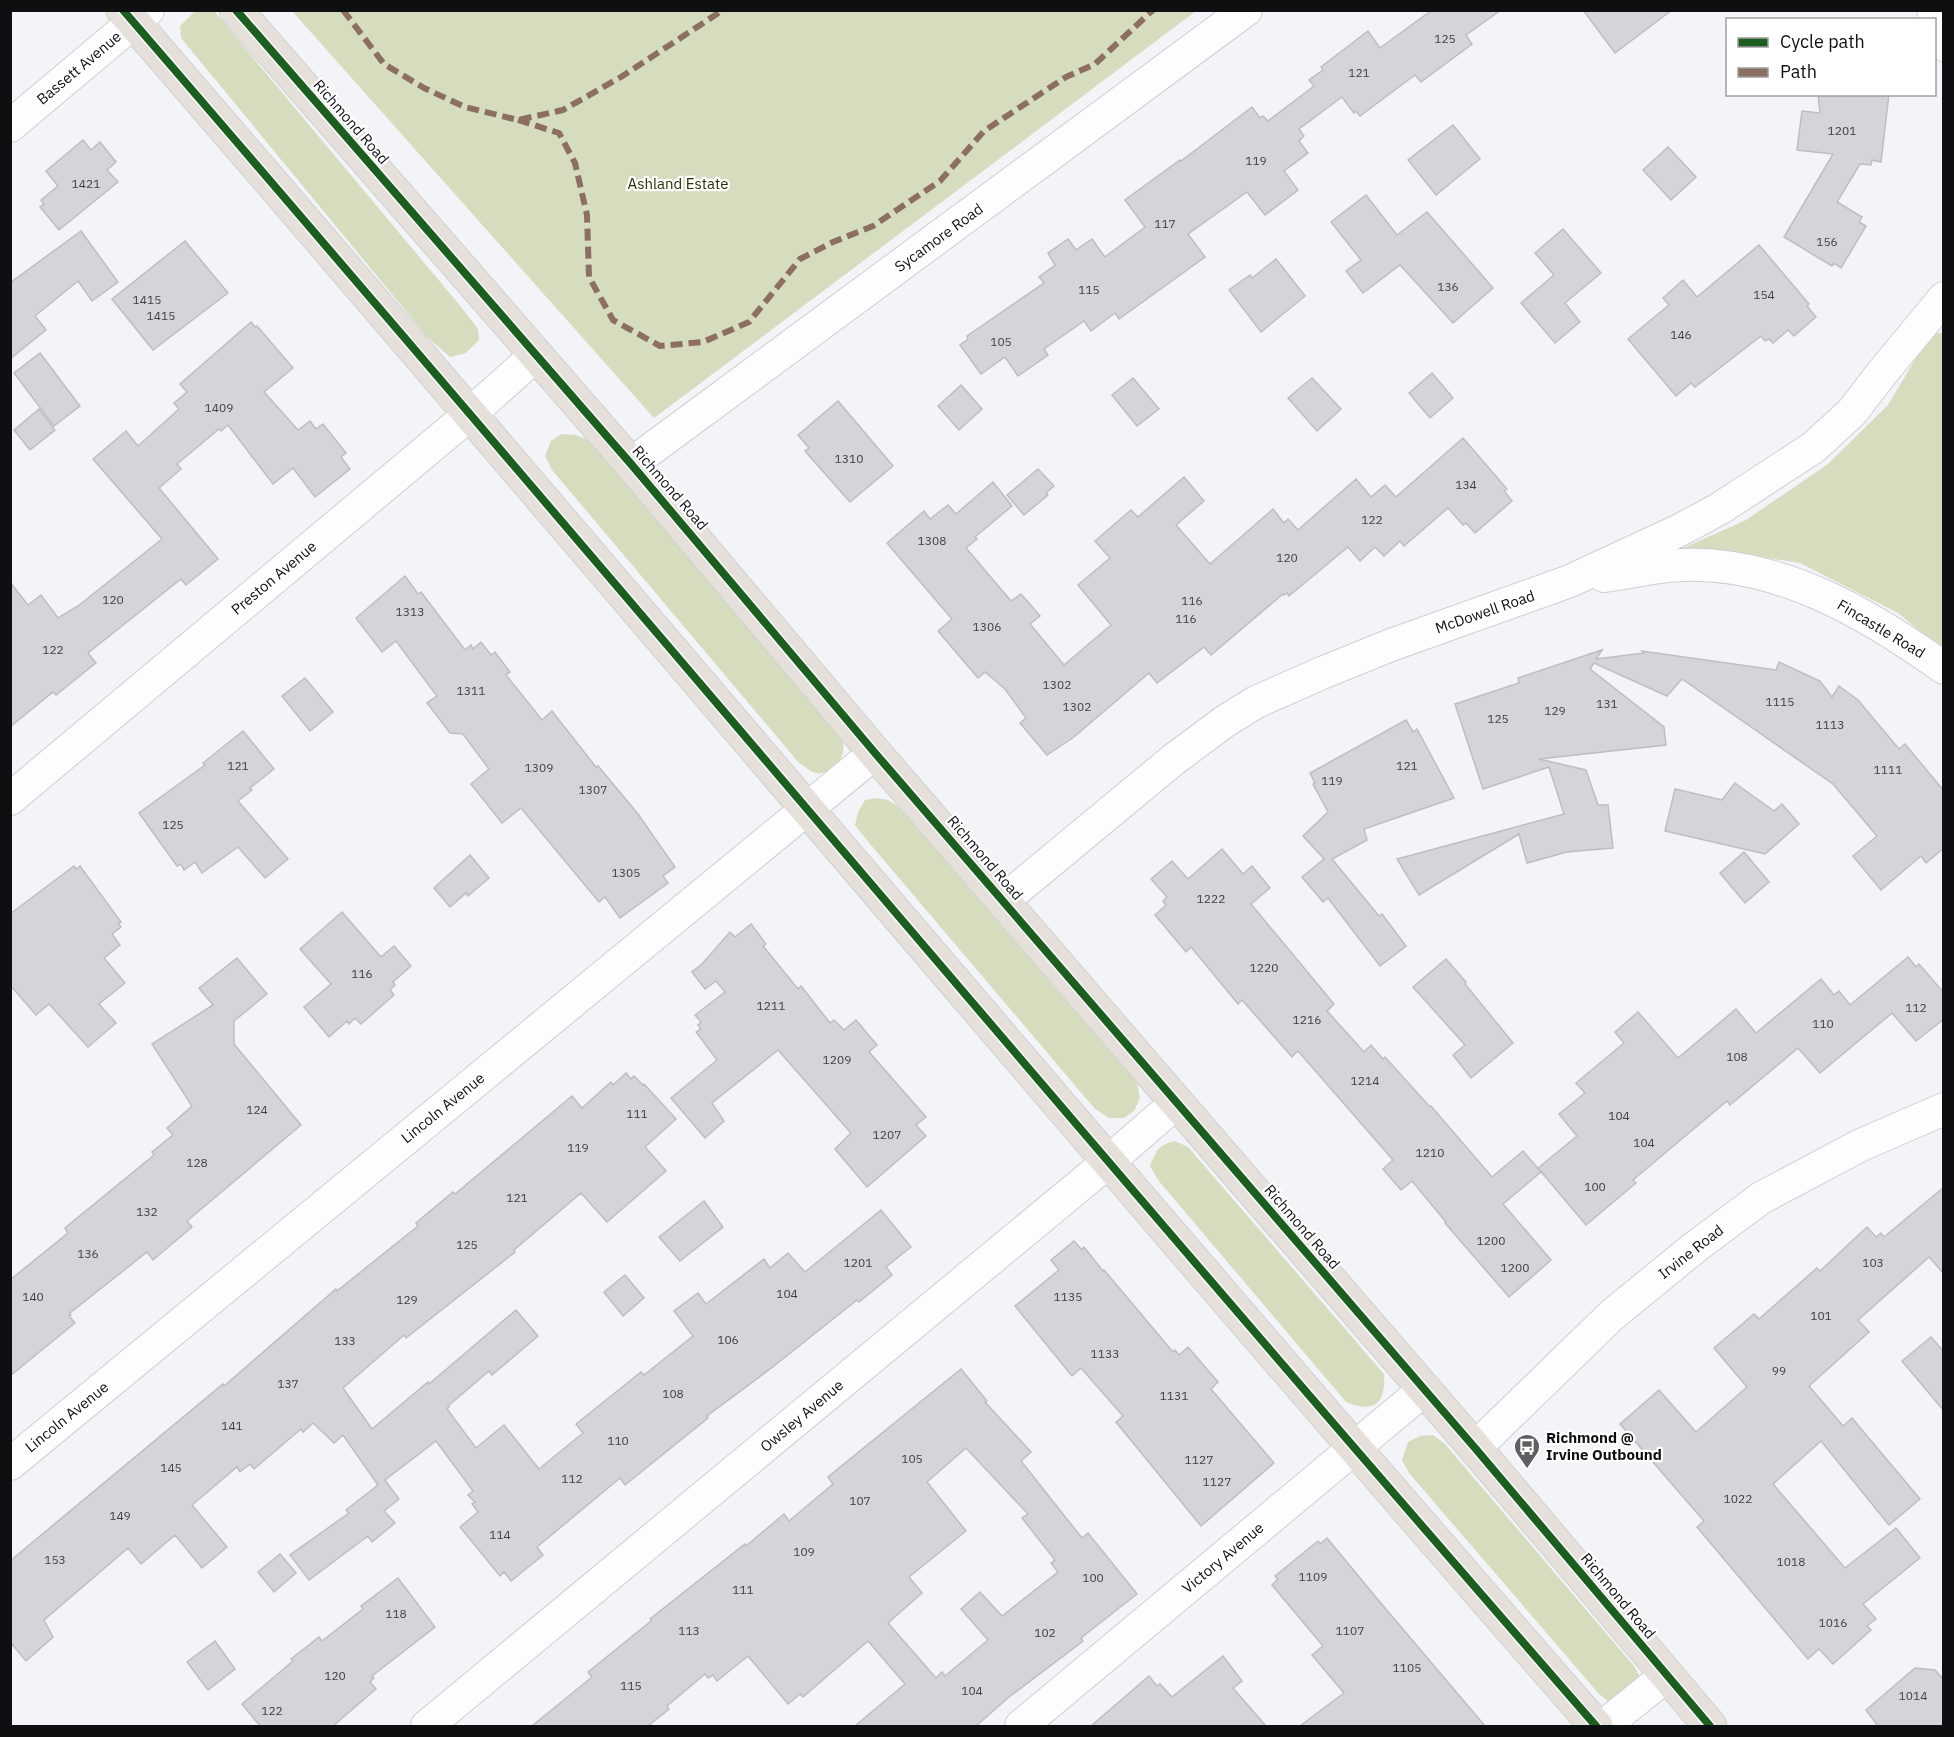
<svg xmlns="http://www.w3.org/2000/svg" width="1954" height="1737" font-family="'IBM Plex Sans',sans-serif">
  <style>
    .green { fill: #d6ddbf }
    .building { fill: #d4d5d8; stroke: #bdbec0; stroke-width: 1.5; fill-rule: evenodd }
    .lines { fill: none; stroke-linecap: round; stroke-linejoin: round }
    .minor-casing { stroke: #cecfd2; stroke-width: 34 }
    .primary-casing { stroke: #d0d0d2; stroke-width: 35 }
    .minor { stroke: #fdfdfe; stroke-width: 32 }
    .primary { stroke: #e5e0d9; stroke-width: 33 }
    .quiet { stroke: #8d6e63; stroke-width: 6; stroke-dasharray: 12 6; stroke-linecap: butt }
    .cycleway-casing { stroke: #fff; stroke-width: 11 }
    .cycleway { stroke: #1b5e20; stroke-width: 8 }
    .labels { text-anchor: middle; stroke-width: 4.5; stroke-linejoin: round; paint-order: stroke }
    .number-label { font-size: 12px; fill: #404043 }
    .street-label { font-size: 15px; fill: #0e0f11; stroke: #fff }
    .park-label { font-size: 15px; fill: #2b3101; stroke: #fff }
    .poi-label { font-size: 15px; font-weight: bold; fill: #0e0f11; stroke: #fff; text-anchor: start }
  </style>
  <rect width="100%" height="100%" fill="#f3f4f8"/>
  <!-- green -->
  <g class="green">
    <path d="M195 11H214L462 308 478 329 479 340 466 353 450 357 428 338 181 38 180 26Z"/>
    <path d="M292 11H1196L654 418Z"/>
    <path d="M1942 333 1943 341V650L1898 613 1800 563 1723 551 1679 550 1746 520 1828 464 1888 405 1922 348 1933 334Z"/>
    <path d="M561 434 576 435 588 440 842 735C845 749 844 762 830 769 827 772 821 774 816 773 811 772 804 766 799 763L552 470 545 456 551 441Z"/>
    <path d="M876 798 888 800 899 807 1137 1083 1140 1098 1134 1111 1124 1118H1109L1095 1109 865 838 855 825 858 812 865 800Z"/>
    <path d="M1175 1141 1188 1147 1384 1374C1386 1405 1373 1413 1346 1402L1158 1180 1150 1166C1156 1150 1159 1145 1175 1141Z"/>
    <path d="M1433 1435 1445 1444 1634 1666 1640 1677 1619 1702 1608 1701 1599 1694 1409 1473 1402 1460 1408 1442 1420 1436Z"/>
  </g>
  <!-- building -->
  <g class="building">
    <path d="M1432 10H1501L1466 35 1472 44 1421 82 1415 75 1360 116 1356 111 1354 113 1342 97 1299 129 1304 136 1299 141 1308 153 1284 171 1298 190 1265 215 1247 192 1188 234 1205 257 1119 319 1115 313 1091 331 1084 321 1044 349 1048 355 1018 376 1005 357 981 374 960 345 968 339 967 336 1044 283 1039 277 1055 265 1048 253 1068 239 1076 250 1092 239 1105 257 1145 227 1125 200 1180 160 1181 161 1252 107 1260 118 1263 116 1268 121 1314 86 1309 80 1323 70 1321 67 1368 31 1380 48Z"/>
    <path d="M1583 10H1672L1615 53Z"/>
    <path d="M1818 94H1889L1881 162 1872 160 1871 165 1860 164 1837 202 1862 217 1859 222 1866 226 1841 268 1834 263 1832 266 1784 237 1833 154 1797 150 1802 111 1820 113Z"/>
    <path d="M1453 125 1480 159 1436 195 1408 160Z"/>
    <path d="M83 140 91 150 100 142 116 162 107 170 118 182 59 230 40 207 44 204 41 200 58 186 46 171Z"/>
    <path d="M1668 147 1696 177 1671 200 1643 170Z"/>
    <path d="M1366 195 1397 235 1427 212 1493 288 1453 323 1400 265 1363 293 1346 271 1361 260 1331 222Z"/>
    <path d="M1563 229 1601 273 1565 303 1580 322 1555 343 1521 303 1554 275 1535 253Z"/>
    <path d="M81 231 118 282 92 301 78 281 35 316 46 330 10 359V283Z"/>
    <path d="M185 241 228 293 153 350 112 299Z"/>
    <path d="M1759 245 1809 304 1807 306 1816 317 1794 336 1788 330 1773 343 1769 339 1765 341 1761 336 1695 387 1691 383 1676 396 1628 339 1669 305 1663 298 1683 280 1697 297Z"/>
    <path d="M1276 259 1305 296 1261 332 1229 290 1250 275 1252 278Z"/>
    <path d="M251 322 255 327 257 326 293 368 264 392 298 430 310 421 316 429 323 424 346 453 341 457 350 469 315 497 293 468 273 484 228 425 221 431 219 429 177 464 181 469 159 488 218 559 186 585 181 579 88 653 96 663 56 695 53 692 10 727V582L28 605 41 595 58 618 78 606 162 539 93 459 126 431 138 446 179 409 174 403 187 392 180 384Z"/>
    <path d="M40 353 80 406 54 426 14 373Z"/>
    <path d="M1432 373 1453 398 1430 418 1409 393Z"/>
    <path d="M1133 378 1159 409 1137 426 1112 395Z"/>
    <path d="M1312 378 1341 409 1317 431 1288 398Z"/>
    <path d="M961 385 982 409 959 430 938 406Z"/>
    <path d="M838 401 893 466 850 502 805 451 809 448 798 435Z"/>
    <path d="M39 409 55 430 30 450 14 430Z"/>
    <path d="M1463 438 1507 489 1504 491 1512 501 1475 533 1466 523 1463 525 1448 508 1404 546 1400 541 1384 556 1375 547 1360 561 1348 547 1289 596 1287 593 1284 595 1283 594 1211 655 1204 647 1157 683 1149 673 1074 737 1047 755 1020 723 1026 718 1005 689 985 672 978 678 938 631 952 619 887 543 924 511 930 519 948 505 956 514 993 482 1012 506 975 537 977 539 966 548 1011 601 1021 594 1040 616 1030 624 1064 665 1111 625 1078 585 1110 558 1095 541 1131 510 1138 517 1184 477 1204 501 1176 525 1210 564 1273 509 1284 523 1288 519 1298 530 1356 479 1371 497 1385 485 1396 497Z"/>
    <path d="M1038 469 1054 486 1046 493 1048 495 1024 515 1007 495Z"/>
    <path d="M405 576 418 594 421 592 465 650 471 645 473 649 481 642 491 655 495 652 510 672 506 675 542 720 552 711 596 767 598 766 638 814 675 867 663 876 668 883 620 918 605 897 599 902 521 808 502 823 471 784 489 769 463 734 450 733 427 703 437 696 396 641 382 652 356 618Z"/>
    <path d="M1602 650 1596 659 1644 653 1642 651 1776 670 1779 662 1820 681 1832 697 1839 686 1858 700 1899 749 1905 744 1944 791V848L1926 863 1921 856 1881 890 1853 856 1877 836 1833 784 1682 679 1667 696 1594 663 1590 669 1664 727 1666 745 1539 759 1586 770 1598 805H1608L1613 848 1567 852 1527 863 1519 834 1419 895 1397 859 1564 814 1549 767 1483 789 1455 704 1519 683 1518 678Z"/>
    <path d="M305 678 333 712 310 731 282 696Z"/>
    <path d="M1406 720 1413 732 1417 729 1454 798 1364 829 1367 840 1332 859 1379 916 1382 914 1406 946 1380 966 1328 898 1323 902 1302 877 1324 859 1303 836 1328 812 1313 784 1315 783 1310 773Z"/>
    <path d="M243 731 274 769 250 788 252 790 238 801 288 859 265 878 238 847 202 873 195 862 184 870 181 864 177 866 139 813 205 765 203 763Z"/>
    <path d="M1735 783 1774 811 1782 804 1799 824 1765 854 1665 831 1675 789 1722 800Z"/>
    <path d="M1222 849 1243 874 1252 866 1270 888 1251 904 1334 1004 1327 1011 1364 1052 1371 1045 1383 1059 1385 1057 1430 1107 1431 1106 1492 1177 1523 1151 1541 1172 1503 1204 1551 1260 1509 1297 1445 1223 1446 1222 1412 1181 1401 1190 1383 1169 1393 1160 1298 1051 1292 1057 1242 1000 1238 1004 1191 947 1186 952 1155 915 1166 905 1163 901 1167 897 1151 879 1172 861 1188 879Z"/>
    <path d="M1744 852 1769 882 1745 903 1720 873Z"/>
    <path d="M470 855 489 878 468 896 466 893 450 907 434 888Z"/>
    <path d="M74 866 76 869 80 866 121 922 118 923 121 927 112 934 120 945 104 958 125 983 99 1004 116 1023 88 1047 49 1004 36 1015 10 985V914Z"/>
    <path d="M342 912 381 957 394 946 411 966 393 982 395 985 390 990 394 995 361 1024 355 1018 349 1024 347 1021 329 1037 304 1007 331 984 300 949Z"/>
    <path d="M751 924 766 944 763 946 798 989 801 986 830 1023 834 1020 844 1030 856 1020 877 1045 869 1052 926 1117 916 1125 926 1136 867 1187 835 1149 851 1133 778 1050 712 1103 724 1121 705 1138 671 1098 717 1060 696 1032 701 1029 698 1025 701 1022 695 1015 725 992 716 981 705 989 692 972 702 964 730 932 735 937Z"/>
    <path d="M1908 957 1916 967 1919 964 1944 993V1019L1916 1041 1892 1013 1820 1073 1798 1048 1730 1105 1727 1101 1633 1180 1636 1183 1586 1225 1538 1168 1577 1136 1559 1114 1585 1093 1576 1083 1624 1043 1615 1032 1638 1012 1678 1058 1736 1009 1756 1033 1821 979 1834 995 1839 991 1850 1005Z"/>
    <path d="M237 958 267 994 234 1021V1044L301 1125 187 1221 192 1227 153 1260 147 1252 70 1313 71 1315 69 1316 75 1323 10 1376V1280L68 1233 65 1228 154 1155 152 1152 173 1135 167 1128 192 1106 152 1044 213 1005 199 988Z"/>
    <path d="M1446 959 1466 982 1465 984 1513 1043 1471 1078 1453 1055 1465 1045 1413 987Z"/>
    <path d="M626 1073 631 1079 634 1076 643 1085 644 1084 676 1119 645 1147 666 1171 607 1222 581 1193 514 1250 515 1252 406 1338 404 1335 343 1388 372 1429 428 1382 429 1384 516 1310 538 1336 492 1375 489 1371 448 1406 449 1407 447 1409 476 1448 504 1425 539 1469 583 1433 576 1424 641 1372 644 1375 693 1336 674 1311 698 1293 706 1304 764 1259 770 1268 788 1253 805 1272 881 1210 911 1247 886 1267 892 1275 859 1302 857 1300 774 1366 707 1416 708 1418 625 1485 620 1478 537 1547 543 1555 511 1581 504 1572 500 1576 460 1527 478 1512 472 1504 475 1502 468 1495 473 1491 436 1441 385 1480 399 1499 384 1511 395 1523 372 1542 368 1536 309 1580 290 1555 349 1513 346 1510 378 1485 343 1435 334 1443 313 1423 303 1432 301 1429 254 1469 250 1464 240 1472 237 1467 192 1505 227 1547 202 1568 175 1535 141 1564 128 1548 44 1620 53 1637 26 1661 10 1642V1561L223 1384 224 1386 336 1289 337 1291 418 1226 416 1223 453 1192 455 1194 572 1096 582 1108 611 1082 613 1085Z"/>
    <path d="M1944 1187V1274L1929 1257 1858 1320 1869 1332 1809 1386 1843 1426 1852 1418 1920 1499 1889 1525 1821 1441 1773 1484 1845 1568 1896 1528 1920 1558 1863 1604 1876 1619 1867 1626 1871 1630 1833 1664 1819 1649 1808 1659 1697 1527 1704 1521 1620 1424 1659 1390 1696 1432 1747 1387 1714 1348 1754 1314 1759 1319 1817 1268 1820 1271 1867 1227 1876 1237 1881 1233 1884 1237Z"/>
    <path d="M704 1201 723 1227 680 1261 659 1237Z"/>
    <path d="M1074 1241 1082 1250 1084 1247 1103 1271 1104 1270 1173 1352 1175 1350 1179 1355 1188 1347 1218 1382 1211 1389 1274 1463 1201 1526 1116 1422 1123 1416 1081 1368 1072 1376 1015 1306 1059 1270 1051 1260Z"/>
    <path d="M625 1275 644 1298 623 1316 604 1292Z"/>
    <path d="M1931 1337 1944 1352V1411L1902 1361Z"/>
    <path d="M961 1369 987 1401 985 1402 1031 1452 1021 1461 1082 1538 1088 1533 1137 1594 1081 1638 1083 1641 1009 1697 976 1726H855L905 1684 868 1641 803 1697 800 1694 788 1704 748 1656 717 1681 713 1675 708 1678 705 1674 667 1706 669 1709 648 1726H532L592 1677 588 1672 651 1621 650 1619 745 1544 746 1546 784 1514 789 1521 833 1484 828 1477ZM966 1448 1028 1514 1022 1518 1055 1560 1051 1563 1058 1572 1002 1616 980 1592 961 1609 988 1640 945 1676 942 1672 936 1678 888 1623 922 1593 909 1577 966 1531 927 1482Z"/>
    <path d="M1327 1538 1374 1595 1485 1726H1300L1344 1693 1312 1655 1323 1646 1272 1585 1278 1579 1275 1576 1318 1541 1320 1544Z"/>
    <path d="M280 1554 296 1573 274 1592 258 1572Z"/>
    <path d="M398 1578 435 1627 372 1676 374 1678 370 1682 376 1689 333 1726H260L242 1704 293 1661 291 1659 319 1637 322 1641 363 1609 361 1606Z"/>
    <path d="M215 1641 235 1669 208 1690 187 1662Z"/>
    <path d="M1223 1656 1242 1681 1233 1688 1266 1726H1091L1149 1676 1157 1686 1160 1684 1172 1697Z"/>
    <path d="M1915 1668 1935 1670 1944 1680V1726H1878L1866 1710Z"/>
  </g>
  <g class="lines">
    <defs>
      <g id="minor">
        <path d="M1933 10 1944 45"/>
        <path d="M10 126 148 10"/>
        <path d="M631 464 1246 10"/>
        <path d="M1604 576C1629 573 1655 566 1681 565 1779 561 1867 613 1944 668"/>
        <path d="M10 799 469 415 536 355"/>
        <path d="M1004 900 1173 760 1224 722 1256 702 1322 673 1391 645 1570 581 1680 530 1719 509 1814 447 1852 412 1882 373 1944 298"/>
        <path d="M1475 1448 1612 1315 1694 1248 1761 1198 1861 1145 1944 1109"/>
        <path d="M10 1464 875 753"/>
        <path d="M427 1726 1108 1162 1176 1103"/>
        <path d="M1021 1726 1425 1389"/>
        <path d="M1604 1726 1667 1675"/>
      </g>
      <g id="primary">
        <path d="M123 10C616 581 1100 1158 1596 1726"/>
        <path d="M236 10 631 464 875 753 1475 1448 1710 1726"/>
      </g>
    </defs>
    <!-- minor casing -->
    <use href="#minor" class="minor-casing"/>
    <!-- primary casing -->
    <use href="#primary" class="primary-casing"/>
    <!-- minor -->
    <use href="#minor" class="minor"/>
    <!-- primary -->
    <use href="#primary" class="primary"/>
    <!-- quiet -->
    <g class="quiet">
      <path d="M343 10 384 64 424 88 465 107 518 120 563 110 621 77 723 10"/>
      <path d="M518 120 559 133 575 163 587 215 589 277 613 320 660 346 703 342 749 322 800 259 833 242 873 226 940 181 984 131 1066 77 1095 64 1153 10"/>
    </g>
    <defs>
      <g id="cycleway">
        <path d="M123 10C616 581 1100 1158 1596 1726"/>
        <path d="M236 10 631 464 875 753 1475 1448 1710 1726"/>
      </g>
    </defs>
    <!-- cycleway casing -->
    <use href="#cycleway" class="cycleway-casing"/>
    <!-- cycleway -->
    <use href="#cycleway" class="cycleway"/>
  </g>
  <!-- icons -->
  <defs>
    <symbol id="bus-pin" viewBox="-11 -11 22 30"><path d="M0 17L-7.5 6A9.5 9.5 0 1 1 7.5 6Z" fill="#5e5f62" stroke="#fff"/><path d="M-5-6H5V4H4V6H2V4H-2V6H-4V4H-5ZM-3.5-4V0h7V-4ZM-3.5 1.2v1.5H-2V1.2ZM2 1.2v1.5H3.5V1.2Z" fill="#fff"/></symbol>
  </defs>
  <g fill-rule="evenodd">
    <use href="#bus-pin" x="1512" y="1432" width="30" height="40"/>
  </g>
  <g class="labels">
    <!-- number labels -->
    <g class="number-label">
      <text x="1445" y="43">125</text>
      <text x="1359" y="77">121</text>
      <text x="1842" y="135">1201</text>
      <text x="1256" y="165">119</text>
      <text x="86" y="188">1421</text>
      <text x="1165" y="228">117</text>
      <text x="1827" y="246">156</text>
      <text x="1448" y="291">136</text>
      <text x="1089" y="294">115</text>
      <text x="1764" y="299">154</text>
      <text x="147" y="304">1415</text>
      <text x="161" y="320">1415</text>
      <text x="1681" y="339">146</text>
      <text x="1001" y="346">105</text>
      <text x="219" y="412">1409</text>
      <text x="849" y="463">1310</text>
      <text x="1466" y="489">134</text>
      <text x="1372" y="524">122</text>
      <text x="932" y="545">1308</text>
      <text x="1287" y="562">120</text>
      <text x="113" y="604">120</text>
      <text x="1192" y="605">116</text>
      <text x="410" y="616">1313</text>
      <text x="1186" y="623">116</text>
      <text x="987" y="631">1306</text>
      <text x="53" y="654">122</text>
      <text x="1057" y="689">1302</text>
      <text x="471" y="695">1311</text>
      <text x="1780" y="706">1115</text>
      <text x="1607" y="708">131</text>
      <text x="1077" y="711">1302</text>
      <text x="1555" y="715">129</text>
      <text x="1498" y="723">125</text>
      <text x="1830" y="729">1113</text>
      <text x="238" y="770">121</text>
      <text x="1407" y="770">121</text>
      <text x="539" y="772">1309</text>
      <text x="1888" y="774">1111</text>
      <text x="1332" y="785">119</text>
      <text x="593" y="794">1307</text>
      <text x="173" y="829">125</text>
      <text x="626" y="877">1305</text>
      <text x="1211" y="903">1222</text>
      <text x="1264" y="972">1220</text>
      <text x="362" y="978">116</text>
      <text x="771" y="1010">1211</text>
      <text x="1916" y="1012">112</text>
      <text x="1307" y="1024">1216</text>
      <text x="1823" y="1028">110</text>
      <text x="1737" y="1061">108</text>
      <text x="837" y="1064">1209</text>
      <text x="1365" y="1085">1214</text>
      <text x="257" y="1114">124</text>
      <text x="637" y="1118">111</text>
      <text x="1619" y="1120">104</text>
      <text x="887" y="1139">1207</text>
      <text x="1644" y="1147">104</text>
      <text x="578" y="1152">119</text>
      <text x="1430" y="1157">1210</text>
      <text x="197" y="1167">128</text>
      <text x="1595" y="1191">100</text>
      <text x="517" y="1202">121</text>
      <text x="147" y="1216">132</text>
      <text x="1491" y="1245">1200</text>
      <text x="467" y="1249">125</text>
      <text x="88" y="1258">136</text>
      <text x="858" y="1267">1201</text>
      <text x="1873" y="1267">103</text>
      <text x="1515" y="1272">1200</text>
      <text x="787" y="1298">104</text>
      <text x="33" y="1301">140</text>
      <text x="1068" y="1301">1135</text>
      <text x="407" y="1304">129</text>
      <text x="1821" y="1320">101</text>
      <text x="728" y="1344">106</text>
      <text x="345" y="1345">133</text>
      <text x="1105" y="1358">1133</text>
      <text x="1779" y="1375">99</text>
      <text x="288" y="1388">137</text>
      <text x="673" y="1398">108</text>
      <text x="1174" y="1400">1131</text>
      <text x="232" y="1430">141</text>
      <text x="618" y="1445">110</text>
      <text x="912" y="1463">105</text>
      <text x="1199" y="1464">1127</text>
      <text x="171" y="1472">145</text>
      <text x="572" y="1483">112</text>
      <text x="1217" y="1486">1127</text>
      <text x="1738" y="1503">1022</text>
      <text x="860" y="1505">107</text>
      <text x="120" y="1520">149</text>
      <text x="500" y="1539">114</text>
      <text x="804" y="1556">109</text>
      <text x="55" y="1564">153</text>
      <text x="1791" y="1566">1018</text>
      <text x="1313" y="1581">1109</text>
      <text x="1093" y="1582">100</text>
      <text x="743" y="1594">111</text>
      <text x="396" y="1618">118</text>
      <text x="1833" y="1627">1016</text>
      <text x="689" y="1635">113</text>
      <text x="1350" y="1635">1107</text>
      <text x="1045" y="1637">102</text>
      <text x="1407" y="1672">1105</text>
      <text x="335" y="1680">120</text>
      <text x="631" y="1690">115</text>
      <text x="972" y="1695">104</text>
      <text x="1913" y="1700">1014</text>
      <text x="272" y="1715">122</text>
    </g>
    <!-- street labels -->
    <g class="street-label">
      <text transform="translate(79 68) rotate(-40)" y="5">Bassett Avenue</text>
      <text transform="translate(351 122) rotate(49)" y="5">Richmond Road</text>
      <text transform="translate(939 238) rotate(-36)" y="5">Sycamore Road</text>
      <text transform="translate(670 488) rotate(49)" y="5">Richmond Road</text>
      <text transform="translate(274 578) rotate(-40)" y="5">Preston Avenue</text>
      <text transform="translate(1485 612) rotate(-19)" y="5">McDowell Road</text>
      <text transform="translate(1881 629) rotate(31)" y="5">Fincastle Road</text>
      <text transform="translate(985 858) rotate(49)" y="5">Richmond Road</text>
      <text transform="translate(443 1108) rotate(-39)" y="5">Lincoln Avenue</text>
      <text transform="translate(1302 1227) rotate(49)" y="5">Richmond Road</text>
      <text transform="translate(1691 1252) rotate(-38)" y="5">Irvine Road</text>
      <text transform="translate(802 1416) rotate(-40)" y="5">Owsley Avenue</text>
      <text transform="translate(67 1417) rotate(-39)" y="5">Lincoln Avenue</text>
      <text transform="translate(1223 1558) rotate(-40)" y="5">Victory Avenue</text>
      <text transform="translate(1618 1596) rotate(50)" y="5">Richmond Road</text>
    </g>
    <!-- park labels -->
    <g class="park-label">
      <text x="678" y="189">Ashland Estate</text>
    </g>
    <!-- poi labels -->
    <g class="poi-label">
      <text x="1546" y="1443">Richmond @<tspan x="1546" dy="17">Irvine Outbound</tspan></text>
    </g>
  </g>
  <!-- border -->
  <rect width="1954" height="1737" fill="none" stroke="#0e0f11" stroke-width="24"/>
  <!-- legend -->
  <rect x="1726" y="18" width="210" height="78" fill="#ffffff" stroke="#9f9fa0" stroke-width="1.5"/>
  <rect x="1738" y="38" width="30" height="9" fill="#1b5e20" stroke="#9f9fa0" stroke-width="1.5"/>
  <text x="1780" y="48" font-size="18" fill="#0e0f11">Cycle path</text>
  <rect x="1738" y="68" width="30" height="9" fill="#8d6e63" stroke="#9f9fa0" stroke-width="1.5"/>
  <text x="1780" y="78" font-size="18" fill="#0e0f11">Path</text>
</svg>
